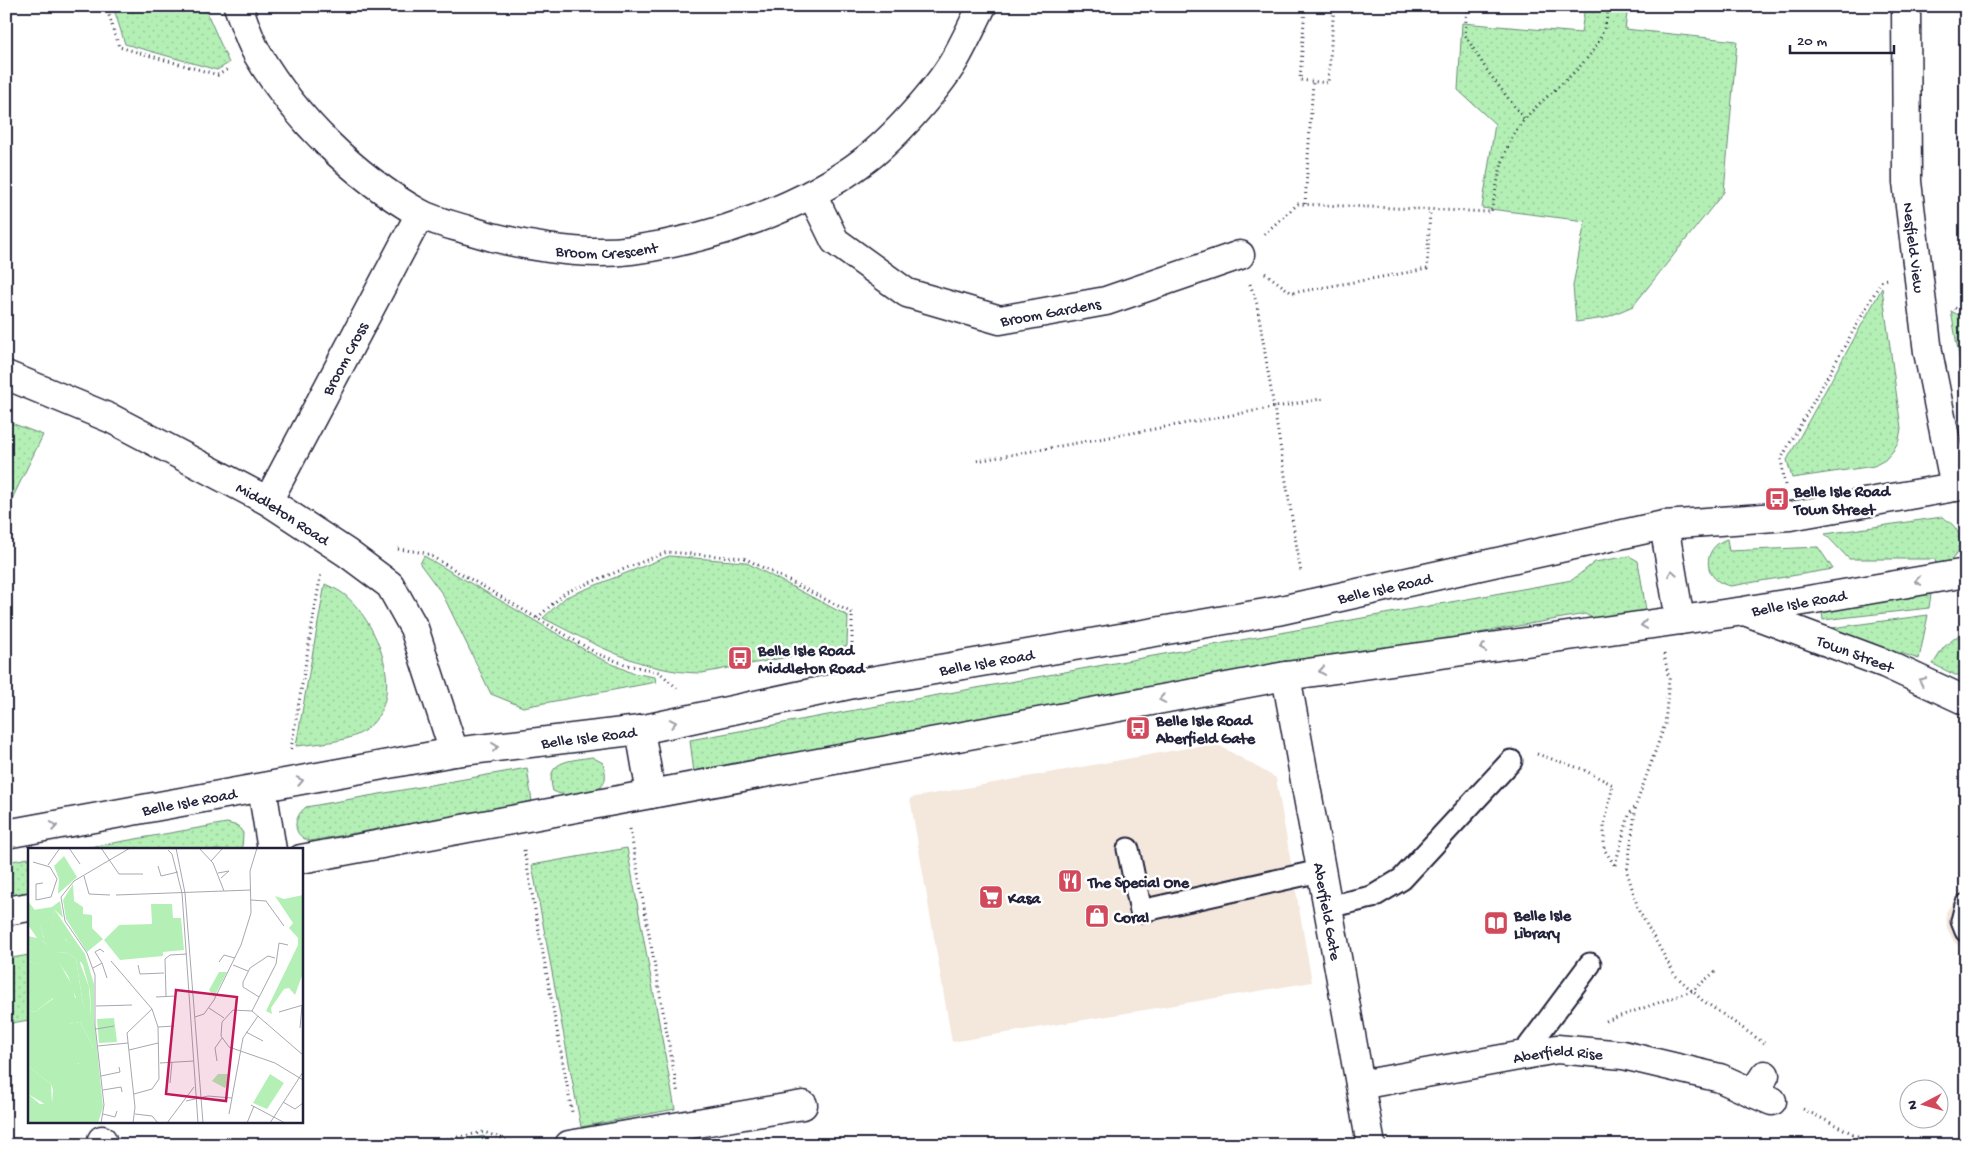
<svg xmlns="http://www.w3.org/2000/svg" width="1972" height="1151" font-family="'Gochi Hand',sans-serif">
  <style>
    .built { fill: #f4e7dc }
    .grass { fill: url(#grass-dots); stroke: #6b8978 }
    .lines { fill: none; stroke-linecap: round; stroke-linejoin: round }
    .service-casing { stroke: #22223b; stroke-width: 25 }
    .minor-casing { stroke: #22223b; stroke-width: 31 }
    .tertiary-casing { stroke: #22223b; stroke-width: 31 }
    .path { stroke: #22223b; stroke-width: 3; stroke-dasharray: 1 4; stroke-linecap: butt }
    .service { stroke: #fff; stroke-width: 21 }
    .minor { stroke: #fff; stroke-width: 28 }
    .tertiary { stroke: #fff; stroke-width: 28 }
    .oneway { stroke: #9c9ca7 }
    .labels { text-anchor: middle; stroke-width: 5; stroke-linejoin: round; paint-order: stroke }
    .street-label { font-size: 16px; fill: #22223b; stroke: #fff }
    .poi-label { font-size: 16px; font-weight: bold; fill: #22223b; stroke: #fff; text-anchor: start }
    .inset-road { fill: none; stroke: #a7a7b1; stroke-width: 1 }
    .view { fill: #c2185b; fill-opacity: 0.15; stroke: #c2185b; stroke-width: 2.5 }
    .inset-edge { fill: none; stroke: #22223b; stroke-width: 2.5 }
  </style>
  <defs>
    <pattern id="grass-dots" width="8" height="8" patternUnits="userSpaceOnUse" patternTransform="scale(1.25)"><rect width="8" height="8" fill="#b4f0b5"/><path d="M2 2h.1M6 6h.1" fill="none" stroke="#9ace9d" stroke-width="1.8" stroke-linecap="round"/></pattern>
  </defs>
  <rect width="100%" height="100%" fill="#fff"/>
  <filter id="ink" filterUnits="userSpaceOnUse"><feTurbulence type="fractalNoise" baseFrequency=".02" numOctaves="2"/><feDisplacementMap in="SourceGraphic" scale="10" xChannelSelector="R" yChannelSelector="G"/><feConvolveMatrix kernelMatrix="1 2 1 2 8 2 1 2 1" color-interpolation-filters="sRGB"/></filter>
  <g filter="url(#ink)">
    <!-- built -->
    <g class="built">
      <path d="M1215 743 1276 778 1312 982 952 1042 910 798Z"/>
      <path d="M1966 883V952L1954 942 1947 928 1946 912Z"/>
    </g>
    <!-- grass -->
    <g class="grass">
      <path d="M113 6H204L229 63 217 70 125 44Z"/>
      <path d="M1585 6H1628L1625 29 1737 41 1724 192 1633 306 1605 318 1576 322 1573 286 1585 221 1482 208 1495 124 1458 90 1462 23 1581 33Z"/>
      <path d="M1882 288 1901 428 1899 440 1893 451 1885 460 1874 466 1792 478 1787 460Z"/>
      <path d="M1951 311 1966 319V396Z"/>
      <path d="M6 421 43 435 12 499 6 495Z"/>
      <path d="M1942 517C1969 531 1964 559 1937 568L1935 559H1849L1825 534Z"/>
      <path d="M1727 539 1729 551 1818 547 1833 569 1731 586C1703 582 1700 548 1727 539Z"/>
      <path d="M424 556 597 657 632 673 655 677 656 682 523 707 491 694 443 595 420 564Z"/>
      <path d="M669 556 745 562 848 616 847 646 702 673C644 673 594 644 543 618L566 597Z"/>
      <path d="M1629 556 1638 561 1646 610 1596 620 1585 614 694 773 690 740 1572 580 1595 562Z"/>
      <path d="M325 584C331 587 339 590 345 595 380 625 411 705 359 734 344 742 314 744 296 746Z"/>
      <path d="M1931 594 1929 608 1823 620 1822 612Z"/>
      <path d="M1928 615 1919 659 1824 629Z"/>
      <path d="M1966 629V675H1955L1933 664 1944 647Z"/>
      <path d="M592 757 603 763C610 786 601 791 580 793 569 795 563 796 553 791 544 760 569 761 592 757Z"/>
      <path d="M527 768 532 802 310 841C292 836 292 818 306 807Z"/>
      <path d="M227 823 238 826 243 833 242 850H73Z"/>
      <path d="M627 848 675 1109 581 1127 532 865Z"/>
      <path d="M29 858V892L6 896V862Z"/>
      <path d="M29 955V1020L6 1024V959Z"/>
      <path d="M484 1136 486 1145H441Z"/>
    </g>
    <g class="lines">
      <defs>
        <g id="service">
          <path d="M1128 849 1141 911 1320 871"/>
          <path d="M1966 905 1962 921 1966 931"/>
          <path d="M1327 907 1372 897 1402 879 1511 761"/>
          <path d="M1523 1054 1590 964"/>
        </g>
        <g id="minor">
          <path id="s1" d="M238 6C244 22 249 40 258 55 296 119 354 176 419 213 433 221 452 225 468 230 515 245 583 257 632 250 712 239 801 209 865 160 892 140 937 90 954 61 964 44 973 24 982 6"/>
          <path id="s2" d="M1906 6 1907 182 1928 352 1955 487"/>
          <path id="s3" d="M812 194 835 241 907 293 1000 320 1106 301 1240 255"/>
          <path id="s4" d="M268 501 420 214"/>
          <path id="s5" d="M1286 676 1371 1145"/>
          <path d="M1765 1075 1753 1093 1772 1101"/>
          <path id="s6" d="M1360 1085 1557 1049 1623 1055 1720 1078 1753 1093"/>
          <path d="M102 1140V1145"/>
          <path d="M569 1145 803 1105"/>
        </g>
        <g id="tertiary">
          <path id="s7" d="M6 375 112 419 268 501 347 553 390 585 414 628 454 752"/>
          <path d="M1664 525 1680 620"/>
          <path id="s8" d="M1747 612 1886 664 1966 701"/>
          <path d="M640 730 651 794"/>
          <path d="M262 788 272 850"/>
          <path id="s9" d="M6 834 454 752 640 730 853 684 1277 611 1664 525 1790 516 1966 485"/>
          <path id="s10" d="M301 859 1286 676 1744 611 1966 573"/>
          <path d="M6 911 29 907"/>
        </g>
      </defs>
      <!-- service casing -->
      <use href="#service" class="service-casing"/>
      <!-- minor casing -->
      <use href="#minor" class="minor-casing"/>
      <!-- tertiary casing -->
      <use href="#tertiary" class="tertiary-casing"/>
      <!-- path -->
      <g class="path">
        <path d="M106 6 119 47 218 75 230 68"/>
        <path d="M1305 6 1300 80 1328 83 1334 6"/>
        <path d="M1467 6 1465 35 1488 72 1525 120"/>
        <path d="M1305 204 1313 82"/>
        <path d="M1264 234 1298 204 1491 212C1497 186 1501 155 1515 132 1544 87 1606 66 1608 6"/>
        <path d="M1265 273 1292 293 1427 269 1430 211"/>
        <path d="M1250 284 1257 304 1301 573"/>
        <path d="M1955 308 1966 314"/>
        <path d="M977 461 1326 398"/>
        <path d="M1785 485 1781 459 1882 280 1888 279"/>
        <path d="M398 549 426 553 598 654 627 665 659 672 677 688"/>
        <path d="M537 618 566 592 667 552 744 558 852 613V653"/>
        <path d="M1664 654 1669 679 1665 724 1636 805 1627 872 1639 911 1675 975 1702 1000 1764 1043"/>
        <path d="M291 749 321 573"/>
        <path d="M1537 754 1582 769 1613 785 1604 826V849L1615 866"/>
        <path d="M630 829 678 1094"/>
        <path d="M524 850 572 1112"/>
        <path d="M1615 865 1629 815 1636 806"/>
        <path d="M1606 1021 1692 991 1716 971"/>
        <path d="M1803 1109 1876 1145"/>
        <path d="M418 1145 484 1132 520 1145"/>
      </g>
      <!-- service -->
      <use href="#service" class="service"/>
      <!-- minor -->
      <use href="#minor" class="minor"/>
      <!-- tertiary -->
      <use href="#tertiary" class="tertiary"/>
    </g>
    <!-- one-way arrows -->
    <defs><path id="oneway-chevron" d="M-2-3.5L2.5 0L-2 3.5" fill="none" stroke-width="1.6" stroke-linecap="round" stroke-linejoin="round" transform="scale(1.25)"/></defs>
    <g class="oneway">
      <use href="#oneway-chevron" transform="translate(1672 573) rotate(-100)"/>
      <use href="#oneway-chevron" transform="translate(1918 581) rotate(170)"/>
      <use href="#oneway-chevron" transform="translate(1644 625) rotate(172)"/>
      <use href="#oneway-chevron" transform="translate(1483 648) rotate(172)"/>
      <use href="#oneway-chevron" transform="translate(1322 671) rotate(172)"/>
      <use href="#oneway-chevron" transform="translate(1922 681) rotate(-155)"/>
      <use href="#oneway-chevron" transform="translate(1162 699) rotate(169)"/>
      <use href="#oneway-chevron" transform="translate(673 723) rotate(-11)"/>
      <use href="#oneway-chevron" transform="translate(495 747) rotate(-7)"/>
      <use href="#oneway-chevron" transform="translate(300 781) rotate(-11)"/>
      <use href="#oneway-chevron" transform="translate(54 826) rotate(-10)"/>
    </g>
  </g>
  <!-- icons -->
  <defs>
    <symbol id="bus-square" viewBox="-11 -11 22 22"><rect x="-9" y="-9" width="18" height="18" rx="4" fill="#d1495b" stroke="#fff"/><path d="M-5-6H5V4H4V6H2V4H-2V6H-4V4H-5ZM-3.5-4V0h7V-4ZM-3.5 1.2v1.5H-2V1.2ZM2 1.2v1.5H3.5V1.2Z" fill="#fff"/></symbol>
    <symbol id="restaurant-square" viewBox="-11 -11 22 22"><rect x="-9" y="-9" width="18" height="18" rx="4" fill="#d1495b" stroke="#fff"/><path d="M-5-6h1v4h1v-4h1v4h1v-4h1v5L-1.5 .5V6h-2V.5L-5-1ZM5-6V6H3V1.5H1.5Q1.5-4 5-6Z" fill="#fff"/></symbol>
    <symbol id="supermarket-square" viewBox="-11 -11 22 22"><rect x="-9" y="-9" width="18" height="18" rx="4" fill="#d1495b" stroke="#fff"/><path d="M-6-5.5h2.5l.6 2H6L4.5 2H-2.5L-4.4-4H-6ZM-1.5 3.2a1.3 1.3 0 1 0 .1 0ZM3 3.2a1.3 1.3 0 1 0 .1 0Z" fill="#fff"/></symbol>
    <symbol id="shop-square" viewBox="-11 -11 22 22"><rect x="-9" y="-9" width="18" height="18" rx="4" fill="#d1495b" stroke="#fff"/><path d="M-5-2.5h2.3a2.7 3.5 0 0 1 5.4 0H5L5.5 6h-11ZM-1.5-2.5h3a1.5 2.3 0 0 0-3 0Z" fill="#fff"/></symbol>
    <symbol id="library-square" viewBox="-11 -11 22 22"><rect x="-9" y="-9" width="18" height="18" rx="4" fill="#d1495b" stroke="#fff"/><path d="M-6-4Q-3-5.5-.7-3.5V5Q-3 3-6 4ZM6-4Q3-5.5 .7-3.5V5Q3 3 6 4Z" fill="#fff"/></symbol>
  </defs>
  <g fill-rule="evenodd">
    <use href="#bus-square" x="1763" y="485" width="28" height="28"/>
    <use href="#bus-square" x="726" y="644" width="28" height="28"/>
    <use href="#bus-square" x="1124" y="714" width="28" height="28"/>
    <use href="#restaurant-square" x="1056" y="867" width="28" height="28"/>
    <use href="#supermarket-square" x="977" y="883" width="28" height="28"/>
    <use href="#shop-square" x="1083" y="902" width="28" height="28"/>
    <use href="#library-square" x="1482" y="909" width="28" height="28"/>
  </g>
  <g class="labels">
    <!-- street labels -->
    <g class="street-label">
      <text dy="6" stroke="none"><textPath href="#s1" startOffset="474">Broom Crescent</textPath></text>
      <text dy="6" stroke="none"><textPath href="#s2" startOffset="242">Nesfield View</textPath></text>
      <text dy="6" stroke="none"><textPath href="#s3" startOffset="289">Broom Gardens</textPath></text>
      <text dy="6" stroke="none"><textPath href="#s4" startOffset="162">Broom Cross</textPath></text>
      <text dy="6" stroke="none"><textPath href="#s7" startOffset="310">Middleton Road</textPath></text>
      <text dy="6" stroke="none"><textPath href="#s9" startOffset="1401">Belle Isle Road</textPath></text>
      <text dy="6" stroke="none"><textPath href="#s10" startOffset="1520">Belle Isle Road</textPath></text>
      <text dy="6" stroke="none"><textPath href="#s8" startOffset="116">Town Street</textPath></text>
      <text dy="6" stroke="none"><textPath href="#s9" startOffset="996">Belle Isle Road</textPath></text>
      <text dy="6" stroke="none"><textPath href="#s9" startOffset="591">Belle Isle Road</textPath></text>
      <text dy="6" stroke="none"><textPath href="#s9" startOffset="186">Belle Isle Road</textPath></text>
      <text dy="6" stroke="none"><textPath href="#s5" startOffset="239">Aberfield Gate</textPath></text>
      <text dy="6" stroke="none"><textPath href="#s6" startOffset="201">Aberfield Rise</textPath></text>
    </g>
    <!-- poi labels -->
    <g class="poi-label">
      <text x="1794" y="496">Belle Isle Road<tspan x="1794" dy="18">Town Street</tspan></text>
      <text x="758" y="655">Belle Isle Road<tspan x="758" dy="18">Middleton Road</tspan></text>
      <text x="1156" y="725">Belle Isle Road<tspan x="1156" dy="18">Aberfield Gate</tspan></text>
      <text x="1088" y="887">The Special One</text>
      <text x="1008" y="903">Kasa</text>
      <text x="1514" y="920">Belle Isle<tspan x="1514" dy="18">Library</tspan></text>
      <text x="1114" y="922">Coral</text>
    </g>
  </g>
  <!-- overview -->
  <g transform="translate(28 848)">
    <rect width="275" height="275" fill="#fff"/>
    <path d="M36 8 49 29 30 46 31 31 26 18ZM45 36 46 53 55 59V66L64 67V80L75 91 59 104 38 71 35 52ZM32 53 35 70 27 62 20 98 13 91 16 90 12 77 5 62 24 59ZM45 89 57 106 66 136V170L75 259 40 261V275H0V246L12 256 24 255 25 242 23 236 0 218V162L7 164 26 150H48L40 128 27 109 30 104 40 105 48 111 55 156 63 167 62 143 55 117 37 90ZM52 174 65 198 59 204V220L49 215 41 176ZM0 98 4 100 26 120 0 113ZM191 124H199L186 149 181 142ZM86 170 89 194 71 195 69 171ZM190 226H200L201 233 197 240 184 233Z" fill="#b4f0b5" fill-rule="evenodd"/>
    <path d="M0 53 9 65 16 91 14 92 19 97 27 62 45 89 37 91 55 109 52 115 61 139 63 168 55 156 48 111 40 105 30 104 28 109 45 139 50 167H35L25 150 7 164 0 162V113L25 119 1 106 4 100 0 98V88L9 90 0 77ZM52 174 65 198 59 205V220L52 227 48 221 51 215 46 217 43 209 40 183V176ZM29 195 46 225 35 237 19 224 20 197ZM0 218 23 236 24 255 20 258 0 246ZM46 255 75 259 70 275H40L39 261Z" fill="#b4f0b5"/>
    <path d="M275 47V125L267 147 261 140 256 141 243 160 244 166 238 163 270 97V90L261 80 265 75 247 48 256 51ZM123 56H144L145 70H153L156 102 135 104V108L92 112 76 92 91 77 124 76ZM242 226 256 235 239 261 225 255Z" fill="#b4f0b5"/>
    <path d="M134 76 136 102 122 104 121 90V99L90 100 89 82 120 81 121 77Z" fill="#b4f0b5"/>
    <path class="inset-road" d="M41 0 52 16M73 0 91 26H115M129 0H146M148 0 157 45 175 275M171 0 185 15 196 43M140 2 144 6 154 45 170 275M183 13 195 0M5 14 22 19 29 31 23 49 8 52V36L15 35M20 17 32 0M130 18 133 28 150 24M190 25 201 23 193 30M56 28 61 46 82 47M88 47 223 42M223 52 238 53 256 78M83 113 124 161 130 179 131 231 124 241 106 246M191 114 196 107 207 110M74 115 79 130M110 117 112 126 136 125M205 117 220 123M65 120 74 115 67 104 72 101 76 104M138 148 137 111 142 107 159 106M128 149 148 148M231 149 215 139V134L222 120 240 108 247 110M68 158 104 157M181 160 196 170M224 163 248 116 251 95 260 97M251 164 275 157M167 169 176 166 186 152 213 97 223 65 222 23 229 0M130 179 146 178M272 180 274 157M68 181 86 178M218 184 235 193M70 198 100 195M101 202 130 195M275 207 224 163 205 162 194 174 193 188 201 199 247 215 275 232M189 213 187 200 194 190M132 215 166 213M73 228 92 224 91 219M142 235 144 214M75 242 93 239 94 244M158 253 180 248 204 250M255 254 267 261 275 255M223 257 257 275M75 266 87 269 89 263M107 266 124 268 130 275M201 266 215 190 230 168M73 275 76 257 67 177V127L59 105 37 73 33 49 46 33 102 0M105 275 107 259 99 185 124 161M139 275 166 239M219 275 226 258M242 275 275 224"/>
    <path class="view" d="M148 142 209 149 198 253 138 246Z"/>
    <rect width="275" height="275" class="inset-edge"/>
  </g>
  <!-- margin -->
  <rect width="1972" height="1151" fill="none" stroke="#fff" stroke-width="25"/>
  <rect x="12" y="12" width="1947" height="1126" fill="none" stroke="#22223b" stroke-width="2" filter="url(#ink)"/>
  <!-- north arrow -->
  <g transform="translate(1924 1104) rotate(264)"><circle r="24" fill="#ffffff" stroke="#a7a7b1"/>
  <path d="M0-4L9 19L0 12L-9 19Z" fill="#d1495b"/>
  <text y="-8" font-size="14" font-weight="bold" text-anchor="middle" fill="#22223b">N</text>
  </g>
  <!-- scale -->
  <path d="M1790 45v8h104v-8" fill="none" stroke="#22223b" stroke-width="2.5"/>
  <text x="1797" y="45" font-size="15" fill="#22223b" stroke="#ffffff" stroke-width="4" paint-order="stroke">20 m</text>
</svg>
